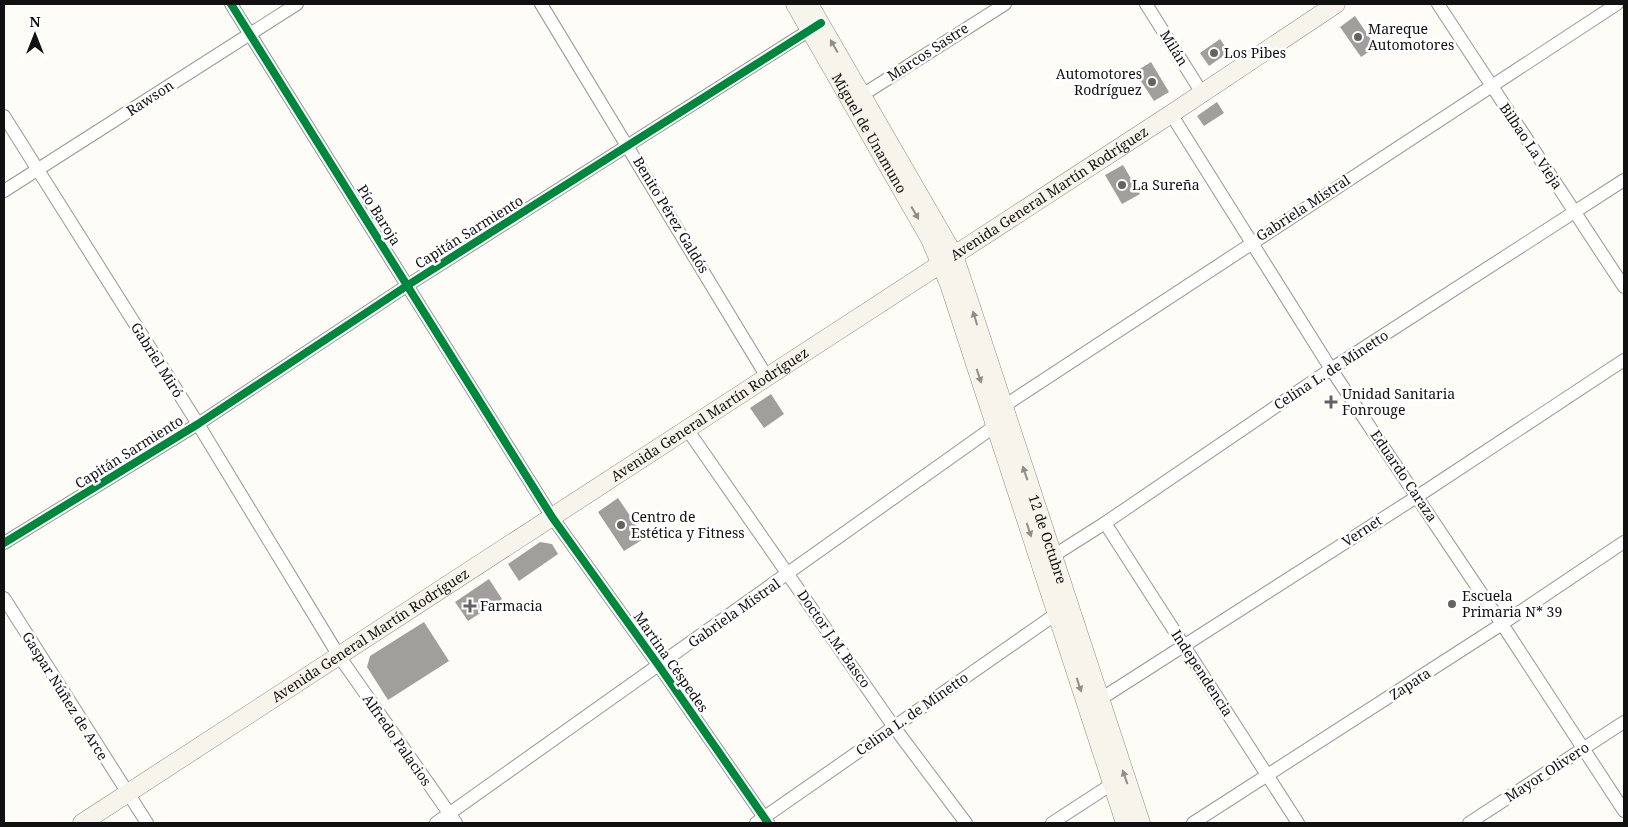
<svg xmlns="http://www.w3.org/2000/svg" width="1628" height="827" font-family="'Noto Serif',serif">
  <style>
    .building { fill: #a19f9c }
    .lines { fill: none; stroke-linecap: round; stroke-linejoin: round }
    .street-casing { stroke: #979795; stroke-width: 14 }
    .secondary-casing { stroke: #8e8d8b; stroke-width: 19 }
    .street { stroke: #fffffe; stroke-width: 12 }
    .secondary { stroke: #f6f4eb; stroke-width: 18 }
    .cycleway-casing { stroke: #fff; stroke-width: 11 }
    .cycleway { stroke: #00873e; stroke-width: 8 }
    .oneway { fill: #8f8e89 }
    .poi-dot { fill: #646362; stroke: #fff; stroke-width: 2 }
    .labels { text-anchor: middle; stroke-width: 5; stroke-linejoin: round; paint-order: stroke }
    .poi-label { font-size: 14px; fill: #111; stroke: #fff; text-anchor: start }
    .street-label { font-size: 14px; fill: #111; stroke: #fff }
  </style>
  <rect width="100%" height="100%" fill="#fdfcf7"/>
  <!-- building -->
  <g class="building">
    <path d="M1355 16 1376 47 1361 57 1340 27Z"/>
    <path d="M1220 39 1229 52 1209 66 1200 53Z"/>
    <path d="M1151 62 1169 92 1154 101 1135 72Z"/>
    <path d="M1217 102 1224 113 1204 126 1197 116Z"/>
    <path d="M1123 165 1140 194 1122 204 1105 175Z"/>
    <path d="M771 394 784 414 764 428 750 408Z"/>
    <path d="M618 498 645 538 624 551 598 512Z"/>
    <path d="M540 542 552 544 558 554 519 581 508 564Z"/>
    <path d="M489 579 502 599 468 621 455 602Z"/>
    <path d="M424 622 449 661 388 700 367 667 370 656Z"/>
  </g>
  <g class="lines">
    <defs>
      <g id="street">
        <path d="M231 4 552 517 659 666 768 823"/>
        <path d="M541 4 767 377"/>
        <path d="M1146 4 1202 93"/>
        <path d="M1438 4 1624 287"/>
        <path d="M856 99 1005 4"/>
        <path d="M1171 114 1331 369 1502 624 1624 811"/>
        <path d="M4 116 198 424 339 656 456 823"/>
        <path d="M4 191 297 4"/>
        <path d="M998 410 1617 4"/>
        <path d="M687 429 894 727 966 823"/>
        <path d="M1105 523 1298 823"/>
        <path d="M4 543 198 424 408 285 816 26"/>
        <path d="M1046 556H1053L1105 523 1331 369 1624 180"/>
        <path d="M4 598 147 823"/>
        <path d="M1099 700 1418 496 1624 360"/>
        <path d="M436 823 1002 421"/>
        <path d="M756 823 1056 614 1063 612"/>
        <path d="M1052 823 1112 784"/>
        <path d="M1193 823 1502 624 1624 542"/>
        <path d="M1469 823 1624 722"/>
      </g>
      <g id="secondary">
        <path id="s1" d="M795 4 930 239 949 284 1125 823"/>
        <path id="s2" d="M809 4 954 255 1141 823"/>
        <path id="s3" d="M82 823 1171 114 1336 4"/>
      </g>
    </defs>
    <!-- street casing -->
    <use href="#street" class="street-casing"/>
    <!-- secondary casing -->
    <use href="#secondary" class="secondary-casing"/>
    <!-- street -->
    <use href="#street" class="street"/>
    <!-- secondary -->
    <use href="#secondary" class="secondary"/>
    <defs>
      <g id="cycleway">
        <path d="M231 4 552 517 659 666 768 823"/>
        <path d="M4 543 198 424 408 285 821 23"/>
      </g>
    </defs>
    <!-- cycleway casing -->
    <use href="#cycleway" class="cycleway-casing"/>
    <!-- cycleway -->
    <use href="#cycleway" class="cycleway"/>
  </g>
  <!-- one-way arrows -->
  <defs><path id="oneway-solid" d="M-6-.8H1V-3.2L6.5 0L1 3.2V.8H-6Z" transform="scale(1.25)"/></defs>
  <g class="oneway">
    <use href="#oneway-solid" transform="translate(834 46) rotate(-120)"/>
    <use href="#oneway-solid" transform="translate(915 213) rotate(60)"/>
    <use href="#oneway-solid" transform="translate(975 318) rotate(-107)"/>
    <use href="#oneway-solid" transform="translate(979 376) rotate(72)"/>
    <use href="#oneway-solid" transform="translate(1025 473) rotate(-109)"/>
    <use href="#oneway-solid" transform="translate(1029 530) rotate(72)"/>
    <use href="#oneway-solid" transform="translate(1079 685) rotate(72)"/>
    <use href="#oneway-solid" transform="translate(1125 777) rotate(-109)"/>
  </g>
  <!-- markers -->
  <g class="poi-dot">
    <circle cx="1358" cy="37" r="5"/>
    <circle cx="1214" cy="53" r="5"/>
    <circle cx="1152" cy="82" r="5"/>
    <circle cx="1122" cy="185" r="5"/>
    <path d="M1328.5 394.5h5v5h5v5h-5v5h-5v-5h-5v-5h5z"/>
    <circle cx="621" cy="525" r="5"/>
    <circle cx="1452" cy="604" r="5"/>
    <path d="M467.5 598.5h5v5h5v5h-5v5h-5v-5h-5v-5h5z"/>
  </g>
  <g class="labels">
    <!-- poi labels -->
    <g class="poi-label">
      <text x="1368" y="34">Mareque<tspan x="1368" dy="16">Automotores</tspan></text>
      <text x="1224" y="58">Los Pibes</text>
      <text x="1142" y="79" text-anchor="end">Automotores<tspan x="1142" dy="16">Rodríguez</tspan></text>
      <text x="1132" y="190">La Sureña</text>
      <text x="1342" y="399">Unidad Sanitaria<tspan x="1342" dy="16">Fonrouge</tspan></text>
      <text x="631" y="522">Centro de<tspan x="631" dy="16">Estética y Fitness</tspan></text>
      <text x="1462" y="601">Escuela<tspan x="1462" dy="16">Primaria N* 39</tspan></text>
      <text x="480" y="611">Farmacia</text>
    </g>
    <!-- street labels -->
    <g class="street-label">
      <text transform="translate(1174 48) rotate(58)" y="5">Milán</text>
      <text transform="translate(928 52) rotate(-33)" y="5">Marcos Sastre</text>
      <text transform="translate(150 98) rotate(-33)" y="5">Rawson</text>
      <text dy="5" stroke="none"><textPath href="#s1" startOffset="149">Miguel de Unamuno</textPath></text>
      <text transform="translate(1531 146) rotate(56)" y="5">Bilbao La Vieja</text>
      <text dy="5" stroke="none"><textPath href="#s3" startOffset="1154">Avenida General Martín Rodríguez</textPath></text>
      <text transform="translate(1303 208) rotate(-33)" y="5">Gabriela Mistral</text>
      <text transform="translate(379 215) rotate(58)" y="5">Pío Baroja</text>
      <text transform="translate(671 215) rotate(59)" y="5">Benito Pérez Galdós</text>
      <text transform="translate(469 232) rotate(-32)" y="5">Capitán Sarmiento</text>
      <text transform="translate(157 360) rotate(58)" y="5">Gabriel Miró</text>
      <text transform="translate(1331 370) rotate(-33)" y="5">Celina L. de Minetto</text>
      <text dy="5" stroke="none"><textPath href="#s3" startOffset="749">Avenida General Martín Rodríguez</textPath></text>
      <text transform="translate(129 452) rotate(-32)" y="5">Capitán Sarmiento</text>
      <text transform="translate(1404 476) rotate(56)" y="5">Eduardo Caraza</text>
      <text transform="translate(1362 531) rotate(-33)" y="5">Vernet</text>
      <text dy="5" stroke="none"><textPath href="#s2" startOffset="589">12 de Octubre</textPath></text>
      <text transform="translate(734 613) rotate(-35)" y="5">Gabriela Mistral</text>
      <text dy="5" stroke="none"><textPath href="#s3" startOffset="344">Avenida General Martín Rodríguez</textPath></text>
      <text transform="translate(834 639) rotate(55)" y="5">Doctor J.M. Basco</text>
      <text transform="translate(671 662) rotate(55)" y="5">Martina Céspedes</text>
      <text transform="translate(1202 673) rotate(57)" y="5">Independencia</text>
      <text transform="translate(1410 684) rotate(-33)" y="5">Zapata</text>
      <text transform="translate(65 696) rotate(58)" y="5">Gaspar Núñez de Arce</text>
      <text transform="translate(912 714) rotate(-35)" y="5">Celina L. de Minetto</text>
      <text transform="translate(397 740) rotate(55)" y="5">Alfredo Palacios</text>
      <text transform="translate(1547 772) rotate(-33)" y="5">Mayor Olivero</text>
    </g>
  </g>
  <!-- border -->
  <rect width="1628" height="827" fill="none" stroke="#111111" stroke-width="10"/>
  <!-- north arrow -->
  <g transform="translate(35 35)" stroke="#ffffff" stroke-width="4" paint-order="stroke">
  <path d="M0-4L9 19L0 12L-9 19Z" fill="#111111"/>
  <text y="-8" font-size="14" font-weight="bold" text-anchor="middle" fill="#111111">N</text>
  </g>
</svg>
